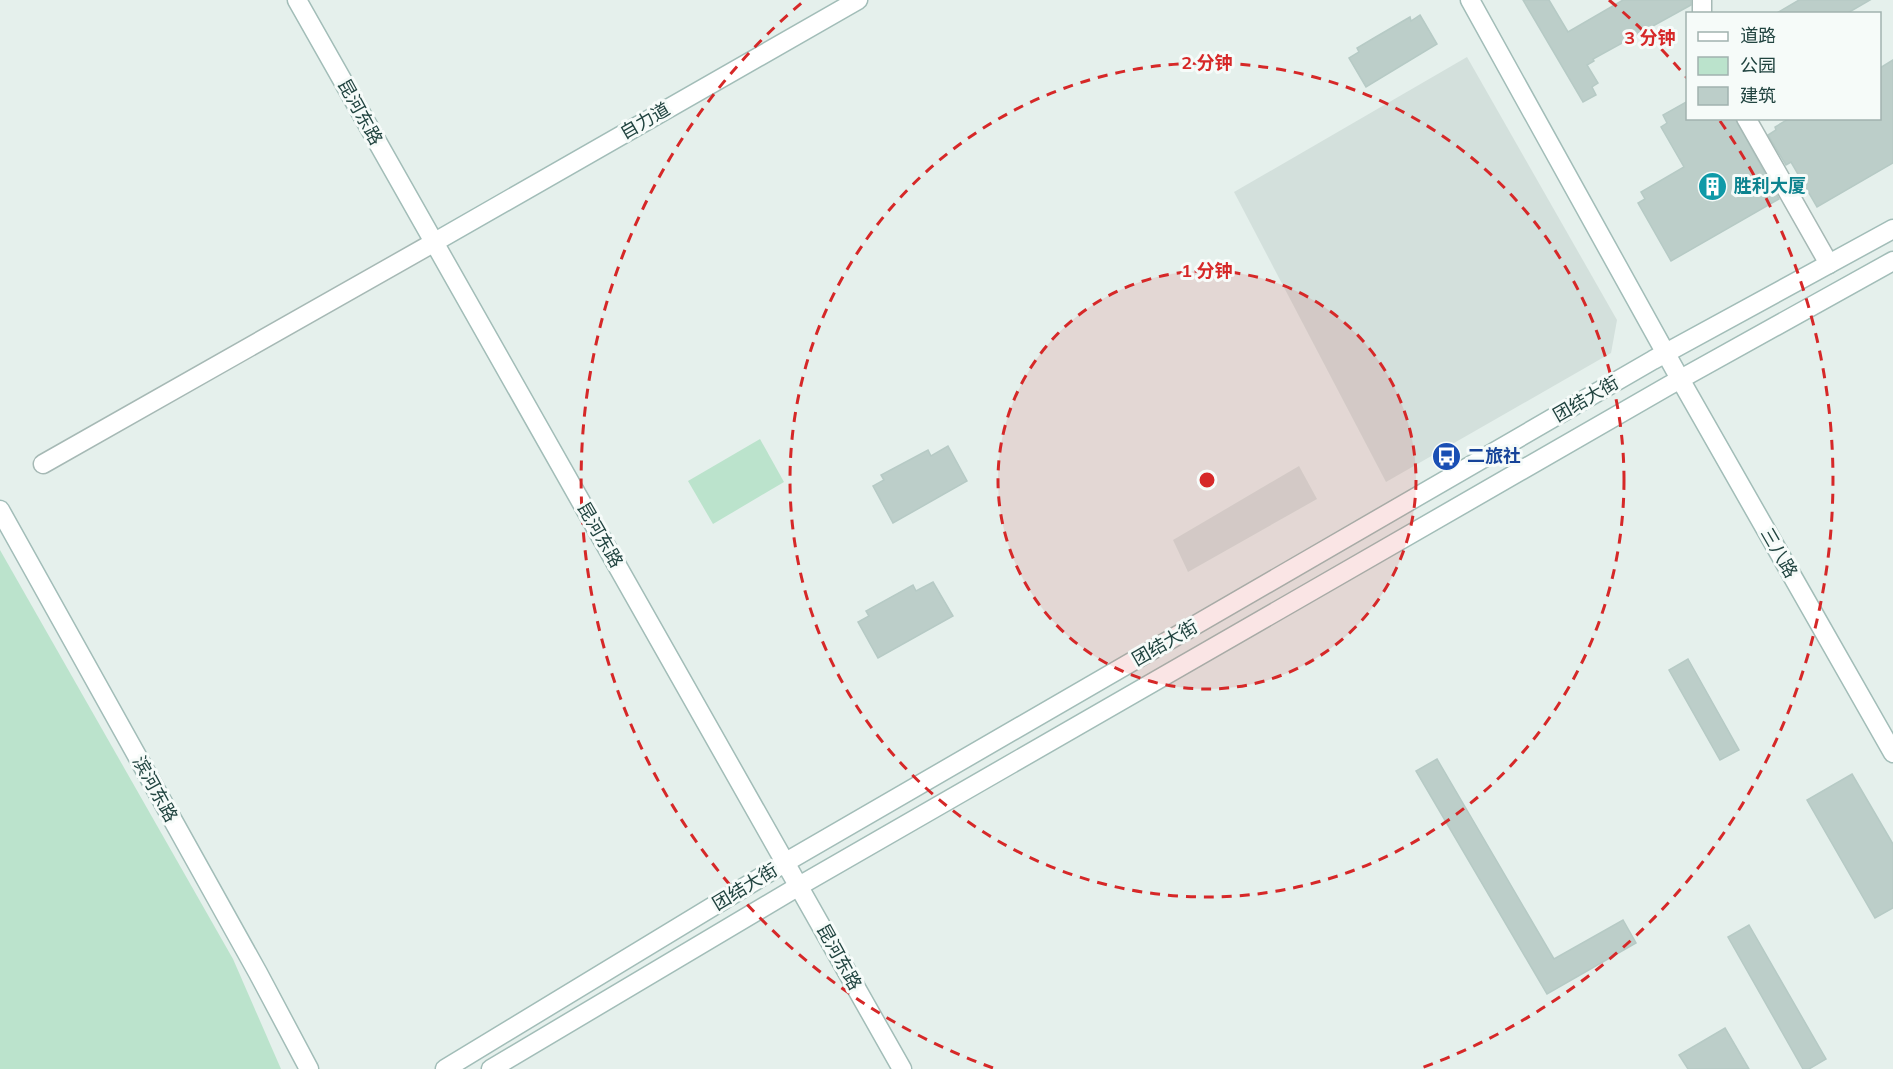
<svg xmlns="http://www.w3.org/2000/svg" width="1893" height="1069" font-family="Mulish,'Noto Sans SC',sans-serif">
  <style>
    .built { fill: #d3e0dc }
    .green { fill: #bbe3cc }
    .building { fill: #bccec9; stroke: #b6cac5; stroke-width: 1.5 }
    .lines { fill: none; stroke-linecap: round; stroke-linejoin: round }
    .street-casing { stroke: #a6b9b5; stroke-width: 21 }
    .secondary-casing { stroke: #a2bdb8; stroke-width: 21 }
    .street { stroke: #fff; stroke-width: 18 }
    .secondary { stroke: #fff; stroke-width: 18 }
    .ring { fill: none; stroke: #d62828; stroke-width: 3; stroke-dasharray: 10 8 }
    .labels { text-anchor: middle; stroke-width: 6; stroke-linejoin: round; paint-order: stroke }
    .street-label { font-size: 18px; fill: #214440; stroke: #f6fbf9 }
    .culture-label { font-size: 18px; font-weight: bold; fill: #0d838f; stroke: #f6fbf9; text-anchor: start }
    .transit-label { font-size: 18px; font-weight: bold; fill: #164399; stroke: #f6fbf9; text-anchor: start }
    .centre { fill: #d62828; stroke: #f6fbf9; stroke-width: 3 }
    .ring-label { font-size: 18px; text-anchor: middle; font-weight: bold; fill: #d62828; stroke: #f6fbf9; stroke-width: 6; stroke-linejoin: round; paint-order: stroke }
  </style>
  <rect width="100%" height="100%" fill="#e5f0ec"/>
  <!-- built -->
  <g class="built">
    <path d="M1467 57 1617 320 1611 353 1386 482 1234 192Z"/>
    <path d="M1299 466 1317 499 1188 572 1173 540Z"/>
  </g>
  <!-- green -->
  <g class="green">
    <path d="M760 439 784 482 713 524 688 481Z"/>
    <path d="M0 550 233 959 281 1069H0Z"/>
  </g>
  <!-- building -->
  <g class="building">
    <path d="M1523 0H1549L1568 32 1623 0H1691V5L1593 59 1594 61 1587 65 1598 83 1592 87 1596 95 1583 102Z"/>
    <path d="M1799 0H1870L1846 14H1775Z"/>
    <path d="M1420 15 1437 44 1366 87 1349 58 1359 52 1357 48 1374 38 1410 17 1411 21Z"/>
    <path d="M1893 60V163L1817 207 1791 162 1786 165 1768 135 1776 130 1775 127 1790 118H1880V68Z"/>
    <path d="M1688 101V118H1735L1779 199 1671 261 1638 203 1645 199 1641 192 1684 167 1661 127 1667 123 1663 115Z"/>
    <path d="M948 446 967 481 893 523 873 486 884 480 881 475 928 450 931 456Z"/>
    <path d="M933 582 953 616 878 658 858 622 869 616 866 611 913 585 916 591Z"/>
    <path d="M1688 659 1739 750 1720 760 1669 670Z"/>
    <path d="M1437 759 1554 959 1623 920 1636 943 1547 994 1416 771Z"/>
    <path d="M1852 774 1893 844V908L1875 918 1807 800Z"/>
    <path d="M1749 925 1826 1059 1809 1069H1803L1728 937Z"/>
    <path d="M1725 1028 1749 1069H1688L1679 1055Z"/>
  </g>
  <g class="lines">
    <defs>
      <g id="street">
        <path d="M1702 14V0"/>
        <path d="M1746 118 1829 264"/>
        <path d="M43 464 433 243"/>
      </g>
      <g id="secondary">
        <path d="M297 0 902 1069"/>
        <path d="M1470 0 1680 379 1893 753"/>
        <path d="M433 243 858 0"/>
        <path d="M0 510 258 973 309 1069"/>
        <path d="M445 1069 786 862 1653 360 1893 229"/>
        <path d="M491 1069 799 886 1668 386 1893 261"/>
      </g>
    </defs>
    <!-- street casing -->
    <use href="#street" class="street-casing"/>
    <!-- secondary casing -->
    <use href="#secondary" class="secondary-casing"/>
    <!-- street -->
    <use href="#street" class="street"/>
    <!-- secondary -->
    <use href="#secondary" class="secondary"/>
  </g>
  <!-- distance rings -->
  <circle cx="1207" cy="480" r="209" fill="#d62828" fill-opacity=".12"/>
  <g class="ring">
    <circle cx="1207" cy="480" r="209"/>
    <circle cx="1207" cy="480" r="417"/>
    <path d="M993 1068A626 626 0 0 1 805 0M1609 0A626 626 0 0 1 1687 78M1720 121A626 626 0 0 1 1421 1068"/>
  </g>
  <!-- icons -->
  <defs>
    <symbol id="building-disc" viewBox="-11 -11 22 22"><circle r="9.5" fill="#0f9aa8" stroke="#f6fbf9"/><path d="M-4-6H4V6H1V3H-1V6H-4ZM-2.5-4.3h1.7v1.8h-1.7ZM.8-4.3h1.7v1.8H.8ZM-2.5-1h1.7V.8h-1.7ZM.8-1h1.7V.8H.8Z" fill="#fff"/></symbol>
    <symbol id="bus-disc" viewBox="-11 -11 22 22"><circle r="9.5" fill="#1a4fb4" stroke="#f6fbf9"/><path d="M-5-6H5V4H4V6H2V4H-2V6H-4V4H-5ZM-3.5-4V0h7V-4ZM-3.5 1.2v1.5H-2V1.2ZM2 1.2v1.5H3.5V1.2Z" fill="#fff"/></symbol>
  </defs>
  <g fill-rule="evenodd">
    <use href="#building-disc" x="1696" y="170" width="33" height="33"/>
    <use href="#bus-disc" x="1430" y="440" width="33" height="33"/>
  </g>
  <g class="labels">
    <!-- street labels -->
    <g class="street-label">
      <text transform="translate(360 112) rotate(61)" y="6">昆河东路</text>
      <text transform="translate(645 121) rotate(-30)" y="6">自力道</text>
      <text transform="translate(1586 399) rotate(-30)" y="6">团结大街</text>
      <text transform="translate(600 535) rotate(60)" y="6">昆河东路</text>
      <text transform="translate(1779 553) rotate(60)" y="6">三八路</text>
      <text transform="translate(1165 643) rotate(-30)" y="6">团结大街</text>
      <text transform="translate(155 789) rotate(61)" y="6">滨河东路</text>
      <text transform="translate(745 887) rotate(-31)" y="6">团结大街</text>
      <text transform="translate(839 957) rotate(61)" y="6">昆河东路</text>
    </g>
    <!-- culture labels -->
    <g class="culture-label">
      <text x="1734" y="192">胜利大厦</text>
    </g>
    <!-- transit labels -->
    <g class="transit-label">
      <text x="1467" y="462">二旅社</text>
    </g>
  </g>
  <circle cx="1207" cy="480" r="9" class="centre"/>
  <g class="ring-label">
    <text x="1650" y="44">3 分钟</text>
    <text x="1207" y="69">2 分钟</text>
    <text x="1207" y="277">1 分钟</text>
  </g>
  <!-- legend -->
  <rect x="1686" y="12" width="195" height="108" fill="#f6fbf9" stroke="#a1b2af" stroke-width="1.5"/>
  <rect x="1698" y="32" width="30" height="9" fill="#ffffff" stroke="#a1b2af" stroke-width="1.5"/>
  <text x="1740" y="42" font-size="18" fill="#214440">道路</text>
  <rect x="1698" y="57" width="30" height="18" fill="#bbe3cc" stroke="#a1b2af" stroke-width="1.5"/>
  <text x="1740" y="72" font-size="18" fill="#214440">公园</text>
  <rect x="1698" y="87" width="30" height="18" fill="#bccec9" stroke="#a1b2af" stroke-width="1.5"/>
  <text x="1740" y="102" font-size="18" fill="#214440">建筑</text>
</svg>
